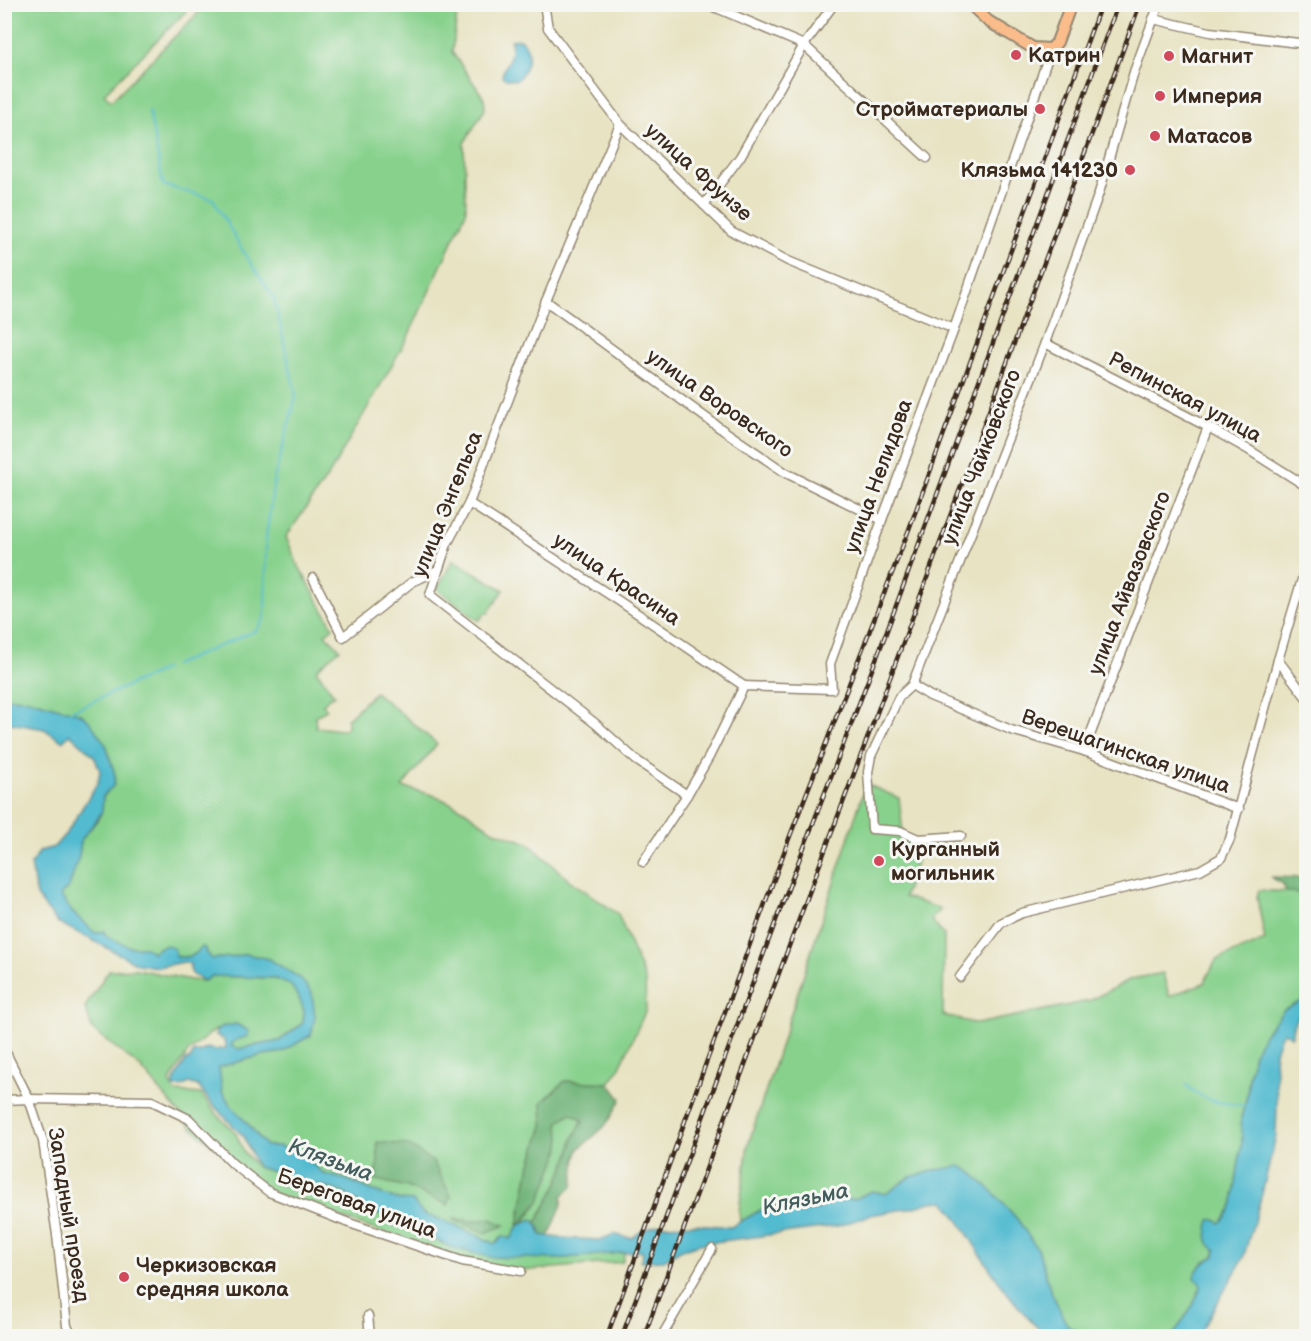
<svg xmlns="http://www.w3.org/2000/svg" width="1311" height="1341" font-family="'Balsamiq Sans',sans-serif">
  <style>
    .green { fill: #88d18d; stroke: #627e56; stroke-width: 1.5 }
    .forest { fill: #6eb378; stroke: #546e4b; stroke-width: 1.5 }
    .water { fill: #52bbd0; stroke: #467277; stroke-width: 1.5 }
    .lines { fill: none; stroke-linecap: round; stroke-linejoin: round }
    .stream { stroke: #52bbd0; stroke-width: 2 }
    .minor-casing { stroke: #928670; stroke-width: 11 }
    .major-casing { stroke: #928670; stroke-width: 14 }
    .minor { stroke: #fff; stroke-width: 8 }
    .major { stroke: #fabc8b; stroke-width: 10 }
    .rail-casing { stroke: #3b2a1e; stroke-width: 4.5 }
    .rail { stroke: #f6f6f2; stroke-width: 2; stroke-dasharray: 7; stroke-linecap: butt }
    .poi-dot { fill: #d1495b; stroke: #f6f6f2; stroke-width: 2 }
    .labels { text-anchor: middle; stroke-width: 6; stroke-linejoin: round; paint-order: stroke }
    .poi-label { font-size: 21px; font-weight: bold; fill: #3b2a1e; stroke: #f6f6f2; text-anchor: start }
    .street-label { font-size: 21px; fill: #3b2a1e; stroke: #f6f6f2 }
    .water-label { font-size: 22px; font-style: italic; fill: #435d5c; stroke: #f6f6f2 }
  </style>
  <rect width="100%" height="100%" fill="#f6f6f2"/>
  <filter id="ink" filterUnits="userSpaceOnUse"><feTurbulence type="fractalNoise" baseFrequency=".0167" numOctaves="2"/><feDisplacementMap in="SourceGraphic" scale="12" xChannelSelector="R" yChannelSelector="G"/><feConvolveMatrix kernelMatrix="1 2 1 2 8 2 1 2 1" color-interpolation-filters="sRGB"/></filter>
  <filter id="wash" filterUnits="userSpaceOnUse"><feTurbulence type="fractalNoise" baseFrequency=".008" numOctaves="4" result="noise"/><feDisplacementMap in="SourceGraphic" scale="24" xChannelSelector="R" yChannelSelector="G"/><feGaussianBlur stdDeviation="1.35" result="paint"/><feColorMatrix in="noise" values="0 0 0 0 0 0 0 0 0 0 0 0 0 0 0 0 0 1.4 0 .05"/><feComposite in="paint" operator="in"/></filter>
  <g filter="url(#wash)">
    <rect width="100%" height="100%" fill="#e8e3c3"/>
    <!-- green -->
    <g class="green">
      <path d="M5 5H192L104 94 111 101 206 5H455L458 8 452 52 484 98 485 109 464 143 466 212 408 337 330 473 286 537 297 563 333 627 325 634 340 649 316 670 335 696 330 697 323 704 327 710 315 716 316 727 341 730 347 728V719L375 692 402 714 437 744 402 787 433 795 463 809 492 830 528 843 569 880 618 914 645 980 646 1010 619 1069 609 1083 565 1081 542 1102 543 1126 529 1170 518 1226 511 1239 503 1236 496 1244 422 1213 412 1202 399 1200 386 1196 345 1179 324 1174 298 1150 292 1151 279 1146H266L247 1123 232 1107 222 1092 219 1067 263 1055 282 1052 311 1035 312 993 246 954 232 957 211 959 207 953 206 949 202 947C189 965 174 956 160 947L152 952 145 947H130L106 936 104 931 95 934 72 912 60 895 79 856 81 840 99 818 102 811 103 797 114 785 115 775 106 745 28 699 5 698Z"/>
      <path d="M453 560 504 590 488 613H485L479 621 437 589Z"/>
      <path d="M866 784 899 798 903 834 922 844 904 897 941 909 931 920 944 935 943 1015 977 1024 1089 1001 1131 979 1163 973 1169 996 1204 983 1216 960 1265 940 1257 897 1259 890 1306 893V999L1284 1010 1249 1075 1247 1096 1241 1118 1242 1141 1233 1203C1230 1212 1227 1218 1220 1223L1215 1219 1216 1250 1214 1256 1203 1263 1197 1271 1201 1287 1193 1305 1173 1336H1080L1066 1324 1050 1289 1039 1252 910 1177 886 1194 872 1191 855 1199 831 1201 818 1209 803 1211 766 1207 740 1222 739 1211 748 1145Z"/>
      <path d="M136 969 191 980 204 981 212 976 273 978 291 985 300 1000 304 1011 303 1023 279 1041 237 1049 231 1046 234 1041 249 1031 236 1024 221 1027 211 1033 188 1052 170 1081 175 1092 201 1094 214 1111 236 1134 244 1152 257 1167 342 1192 373 1212 406 1225 554 1259 625 1252 622 1262 521 1271 462 1261 269 1192 192 1128 141 1068 92 1029 85 1007 109 970Z"/>
      <path d="M571 1112 583 1120 573 1139 570 1154 555 1189 536 1223 532 1219 523 1222 532 1212 561 1137 557 1123Z"/>
    </g>
    <!-- forest -->
    <g class="forest">
      <path d="M1271 877 1306 878V893L1286 892 1283 884Z"/>
      <path d="M565 1081 609 1083 621 1099 610 1119 603 1128 579 1149 576 1158 573 1186 562 1196V1204L549 1237 541 1236 540 1229 536 1223 555 1189 570 1154 573 1139 583 1120 571 1113 558 1123 561 1137 559 1153 540 1200 531 1212 518 1226 529 1170 543 1126 542 1102Z"/>
      <path d="M377 1142 408 1145 433 1162 451 1196 448 1205 407 1187 376 1180 378 1159Z"/>
      <path d="M452 1219 473 1221 490 1219 505 1225 485 1233Z"/>
    </g>
    <!-- water -->
    <g class="water">
      <path d="M520 39C534 50 528 68 517 80L506 79 502 76C503 69 505 67 508 61 511 55 512 47 511 40Z"/>
      <path d="M5 698 28 699 81 714 90 722 106 745 115 775 114 785 103 796 102 811 98 818 81 840 79 856 69 887 60 895 72 912 95 933 104 931 106 936 130 947H145L152 952 160 947 168 945 174 949 177 957C189 957 194 958 202 947H204L207 953 212 959 232 957 246 954 269 959 300 978 312 993 315 1017 311 1035 282 1052 263 1055 219 1067 222 1092 232 1107 247 1123 266 1146H279L292 1151 298 1150 324 1174 345 1179 386 1196 399 1200 413 1201 422 1213 449 1223 496 1244 503 1236 511 1239 518 1226 532 1219C537 1222 540 1230 541 1235L560 1238 600 1240 614 1234 624 1237 632 1238 643 1230 657 1225 696 1224 731 1227 766 1207 803 1211 818 1209 831 1201 855 1199 872 1191 886 1194 910 1177 937 1170 961 1166 971 1172 992 1191 1018 1220 1039 1252 1050 1289 1066 1323 1080 1336H1046C1022 1313 1002 1288 984 1260 971 1240 959 1219 944 1201L931 1202 915 1207 871 1215 838 1226 699 1244 680 1250 664 1260 640 1261 643 1255 642 1251 554 1259 490 1257 450 1247 406 1225 373 1212 342 1192 257 1167 244 1137 213 1105 198 1086 189 1083 181 1087H174V1081L186 1060 191 1059 193 1052H200L207 1048 214 1050 226 1048V1045L223 1039 216 1035V1030L221 1027 236 1024 249 1031 248 1036 234 1041 231 1046 237 1049 279 1041 303 1023 304 1011 300 1000 291 985 273 978 212 976 204 981C195 975 189 976 190 964L184 962 157 967 138 964 57 922 36 896 31 864 40 851 54 847 68 831 98 782 100 771 94 756 70 734 62 741 44 729 5 722Z"/>
      <path d="M1306 999V1011C1297 1015 1291 1025 1292 1036H1291L1285 1032 1281 1035 1275 1052 1277 1105 1276 1136 1262 1194 1243 1259 1198 1336H1173L1193 1305 1201 1287 1199 1282 1194 1278C1195 1268 1206 1261 1215 1256L1216 1250C1204 1243 1207 1232 1210 1220L1215 1219 1220 1223C1227 1217 1230 1212 1233 1203L1242 1141 1241 1118 1247 1096 1249 1075 1254 1053 1265 1033 1284 1010Z"/>
    </g>
    <g class="lines">
      <!-- stream -->
      <g class="stream">
        <path d="M149 110 163 185 213 199 244 253 274 298 296 396 274 479 266 537 265 617 257 630 174 665"/>
        <path d="M69 712 165 669"/>
        <path d="M1186 1085C1208 1104 1219 1102 1247 1106"/>
      </g>
    </g>
  </g>
  <g filter="url(#ink)">
    <g class="lines">
      <defs>
        <g id="minor">
          <path d="M544 4 548 28 620 124 731 231 788 261 954 329"/>
          <path d="M703 4 719 9 804 45 927 158"/>
          <path d="M1153 19 1210 32 1306 44"/>
          <path d="M620 124 546 301 469 503 447 544 430 595 596 724 636 760 687 795"/>
          <path d="M704 205 740 157 804 45 834 4"/>
          <path d="M546 301 720 428 786 473 882 520"/>
          <path d="M1045 343 1208 427 1249 450 1306 486"/>
          <path d="M469 503 616 599 744 686"/>
          <path d="M313 578 343 637 412 582 438 570"/>
          <path d="M1278 660 1306 697"/>
          <path d="M912 685 930 696 1011 730 1084 751 1239 809"/>
          <path d="M1084 751 1208 427"/>
          <path d="M961 836 918 839 900 831 872 829 868 772 871 756 899 697 912 685 1045 343 1099 193 1134 72 1159 4"/>
          <path d="M643 862 687 795 709 757 744 686 832 689 830 664 882 520 954 329 1051 49"/>
          <path d="M960 977 1001 923 1022 913 1200 870 1221 858 1230 839 1278 660 1306 566"/>
          <path d="M4 1049 29 1099 43 1141 57 1235 67 1326 72 1336"/>
          <path d="M4 1100 29 1099 152 1101 189 1119 233 1164 269 1192 349 1223 462 1261 521 1271"/>
          <path d="M368 1316 370 1336"/>
          <path d="M662 1336 712 1249"/>
        </g>
        <path id="major" d="M970 4 988 21 1033 48 1051 49 1057 42 1071 4"/>
      </defs>
      <!-- minor casing -->
      <use href="#minor" class="minor-casing"/>
      <!-- major casing -->
      <use href="#major" class="major-casing"/>
      <!-- minor -->
      <use href="#minor" class="minor"/>
      <!-- major -->
      <use href="#major" class="major"/>
      <defs>
        <g id="rail">
          <path d="M607 1336 706 1063 790 836 908 532 1101 4"/>
          <path d="M622 1336 778 915 883 641 1118 4"/>
          <path d="M644 1336 798 922 881 702 1140 4"/>
        </g>
      </defs>
      <!-- rail casing -->
      <use href="#rail" class="rail-casing"/>
      <!-- rail -->
      <use href="#rail" class="rail"/>
    </g>
  </g>
  <!-- markers -->
  <g class="poi-dot">
    <circle cx="1016" cy="55" r="6"/>
    <circle cx="1169" cy="56" r="6"/>
    <circle cx="1160" cy="96" r="6"/>
    <circle cx="1040" cy="109" r="6"/>
    <circle cx="1155" cy="136" r="6"/>
    <circle cx="1130" cy="170" r="6"/>
    <circle cx="879" cy="861" r="6"/>
    <circle cx="124" cy="1277" r="6"/>
  </g>
  <g class="labels">
    <!-- poi labels -->
    <g class="poi-label">
      <text x="1028" y="62">Катрин</text>
      <text x="1181" y="63">Магнит</text>
      <text x="1172" y="103">Империя</text>
      <text x="1028" y="116" text-anchor="end">Стройматериалы</text>
      <text x="1167" y="143">Матасов</text>
      <text x="1118" y="177" text-anchor="end">Клязьма 141230</text>
      <text x="891" y="856">Курганный<tspan x="891" dy="24">могильник</tspan></text>
      <text x="136" y="1272">Черкизовская<tspan x="136" dy="24">средняя школа</tspan></text>
    </g>
    <!-- street labels -->
    <g class="street-label">
      <text transform="translate(699 172) rotate(42)" y="7">улица Фрунзе</text>
      <text transform="translate(1185 397) rotate(28)" y="7">Репинская улица</text>
      <text transform="translate(720 403) rotate(35)" y="7">улица Воровского</text>
      <text transform="translate(981 457) rotate(-69)" y="7">улица Чайковского</text>
      <text transform="translate(878 476) rotate(-70)" y="7">улица Нелидова</text>
      <text transform="translate(447 504) rotate(-68)" y="7">улица Энгельса</text>
      <text transform="translate(617 579) rotate(34)" y="7">улица Красина</text>
      <text transform="translate(1129 583) rotate(-69)" y="7">улица Айвазовского</text>
      <text transform="translate(1126 751) rotate(19)" y="7">Верещагинская улица</text>
      <text transform="translate(357 1203) rotate(20)" y="7">Береговая улица</text>
      <text transform="translate(69 1215) rotate(81)" y="7">Западный проезд</text>
    </g>
    <!-- water labels -->
    <g class="water-label">
      <text transform="translate(331 1159) rotate(20)" y="8">Клязьма</text>
      <text transform="translate(805 1198) rotate(-12)" y="8">Клязьма</text>
    </g>
  </g>
  <!-- margin -->
  <rect width="1311" height="1341" fill="none" stroke="#f6f6f2" stroke-width="24"/>
</svg>
